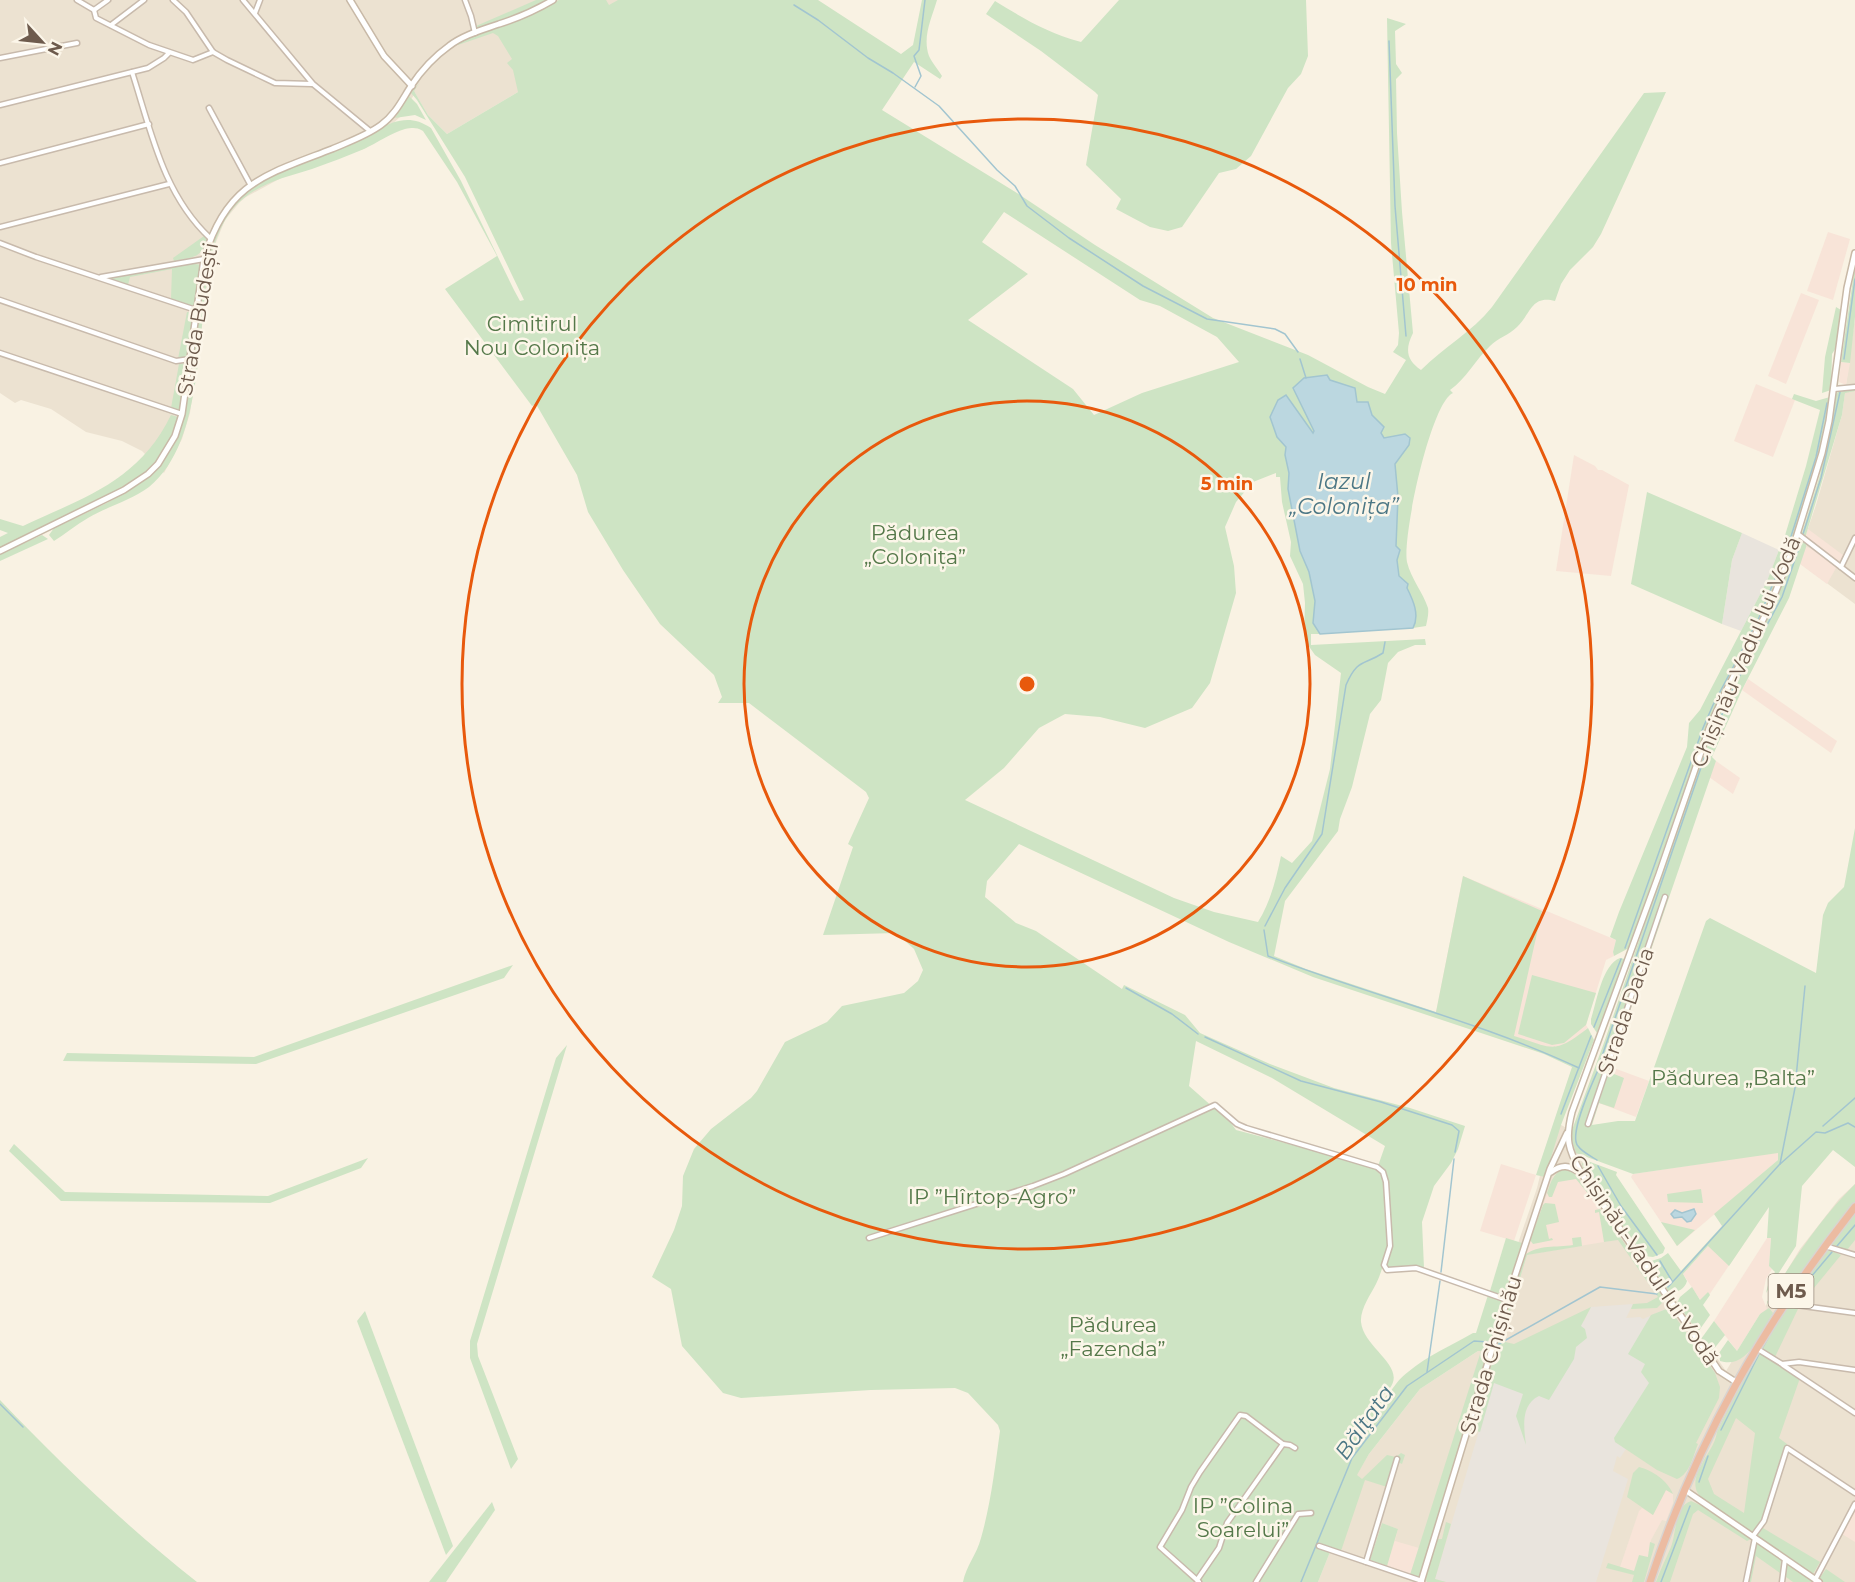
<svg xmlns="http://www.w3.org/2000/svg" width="1855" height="1582" font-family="Montserrat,sans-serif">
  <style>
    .residential { fill: #ece2d1 }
    .commercial { fill: #f8e4d8 }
    .industrial { fill: #e9e4dd }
    .green { fill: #cee4c4; fill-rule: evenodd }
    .water { fill: #bbd7e0; stroke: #a2c5d0; stroke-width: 1.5 }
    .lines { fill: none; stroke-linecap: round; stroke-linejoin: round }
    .stream { stroke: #a2c5d0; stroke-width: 1.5 }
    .street-casing { stroke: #c8baac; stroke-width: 7 }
    .secondary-casing { stroke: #c8b9a7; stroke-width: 8 }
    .highway-casing { stroke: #d9d4d1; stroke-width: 10 }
    .street { stroke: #fff; stroke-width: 4 }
    .secondary { stroke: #fff; stroke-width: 5 }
    .highway { stroke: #ecbba1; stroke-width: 7 }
    .ring { fill: none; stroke: #e8590c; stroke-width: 3 }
    .labels { text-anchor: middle; stroke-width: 5; stroke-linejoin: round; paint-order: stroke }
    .shield { fill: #fcf6e9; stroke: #998a7c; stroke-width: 1.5 }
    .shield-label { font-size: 20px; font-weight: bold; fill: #6e5b4d }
    .street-label { font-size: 21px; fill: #6e5b4d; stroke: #fcf6e9 }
    .park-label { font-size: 21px; fill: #547849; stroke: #fcf6e9 }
    .water-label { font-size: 22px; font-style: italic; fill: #4c7785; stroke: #fcf6e9 }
    .centre { fill: #e8590c; stroke: #fcf6e9; stroke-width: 3 }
    .ring-label { font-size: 18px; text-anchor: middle; font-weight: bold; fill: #e8590c; stroke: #fcf6e9; stroke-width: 5; stroke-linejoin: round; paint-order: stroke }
  </style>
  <rect width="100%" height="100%" fill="#f9f2e3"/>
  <!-- residential -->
  <g class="residential">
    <path d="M0 0H683L518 92 447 134 428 115 415 93 401 116 366 148 281 178 246 197 240 202 225 220 212 252 190 413 182 439 164 473 142 451 122 441 86 432 51 409 21 400 15 403 0 393Z"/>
    <path d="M1855 317V604L1797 561 1816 505 1842 415Z"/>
    <path d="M1556 1122 1577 1134V1146L1584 1159 1659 1276 1726 1371 1800 1249 1839 1199 1855 1184V1582H1318L1340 1527 1356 1476 1369 1454 1420 1389 1478 1351 1502 1290 1537 1188 1545 1155Z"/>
  </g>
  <!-- commercial -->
  <g class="commercial">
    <path d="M1828 232 1850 239 1833 300 1807 291Z"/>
    <path d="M1801 293 1819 300 1786 384 1768 376Z"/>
    <path d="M1841 362 1850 363 1846 385 1839 382Z"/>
    <path d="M1756 384 1795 400 1773 457 1734 441Z"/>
    <path d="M1574 455 1595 466 1598 470H1602L1629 485 1611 576 1556 571Z"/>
    <path d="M1808 529 1843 555 1841 560 1837 561 1805 537Z"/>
    <path d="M1806 547 1810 548 1835 566 1836 568 1827 584 1800 564Z"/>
    <path d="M1748 679 1837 741 1831 753 1742 690Z"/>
    <path d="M1716 761 1740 778 1733 794 1709 777Z"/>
    <path d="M1463 876 1616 940 1613 952 1614 956 1606 960 1586 1025 1588 1028 1585 1030 1576 1057 1436 1012Z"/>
    <path d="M1611 1067 1649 1081 1636 1117 1599 1103Z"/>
    <path d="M1778 1152V1160L1677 1246 1631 1177 1633 1174Z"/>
    <path d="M1501 1164 1536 1175 1514 1241 1480 1231Z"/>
    <path d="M1776 1171 1769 1206 1703 1304 1683 1274Z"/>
    <path d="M1557 1172 1575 1174 1622 1239 1525 1255 1553 1177Z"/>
    <path d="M1771 1237 1769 1266 1772 1269 1766 1279 1762 1297 1767 1309 1760 1314 1737 1351 1714 1321 1767 1238Z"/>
    <path d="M1666 1490 1673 1494V1503L1666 1521 1662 1520 1651 1540 1648 1557 1634 1571 1620 1567 1639 1511 1642 1508 1653 1515Z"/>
    <path d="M1855 1511V1542L1842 1534Z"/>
    <path d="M1382 1523 1398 1529 1395 1541 1419 1548 1410 1575 1370 1560Z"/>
  </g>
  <!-- industrial -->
  <g class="industrial">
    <path d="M1742 533 1779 550 1767 581 1741 631 1722 624 1732 560Z"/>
    <path d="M1633 1304 1626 1318 1640 1317 1643 1319 1666 1309 1669 1308 1672 1310 1650 1383 1615 1442 1626 1449 1620 1458 1617 1456 1613 1471 1628 1479 1596 1582H1446L1435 1579 1503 1350 1584 1321 1591 1307Z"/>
  </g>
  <!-- green -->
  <g class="green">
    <path d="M536 0H548L517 15 476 29V26Z"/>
    <path d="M559 0H606L609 5 618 0H818L901 54 913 45 922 0H937C932 18 922 36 929 56 932 63 938 69 942 76L940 79 914 62 882 110 1017 193 1095 245 1213 318 1308 355 1368 387 1385 394 1406 360 1393 352 1398 345 1399 333 1391 243 1387 18 1406 24 1395 31 1396 64 1402 73 1396 79 1397 133 1402 212 1413 333C1405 349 1406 360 1421 370 1444 347 1472 332 1492 307L1644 93 1666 92 1601 234 1593 247 1570 270 1561 284 1555 301C1531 295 1531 314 1517 327 1509 335 1498 338 1490 346 1476 359 1466 379 1450 390L1453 393C1431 402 1402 537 1407 562 1411 579 1423 592 1428 608 1429 614 1427 621 1426 626L1413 628 1411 607 1323 571 1320 634H1311V645L1425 639 1426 645H1415L1398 652 1388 663 1381 700 1370 714 1352 787 1340 819 1338 831 1285 901 1274 956 1306 969 1436 1012 1463 876 1542 911 1514 1036C1554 1048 1553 1055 1588 1028L1594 1040 1561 1125 1545 1177 1536 1175 1572 1067 1544 1054 1313 977 1229 942 1019 844 987 881 985 897 1016 923 1036 931 1122 989 1124 985 1185 1015 1200 1033 1270 1064 1334 1088 1410 1108 1465 1126 1458 1149 1451 1163 1434 1186 1422 1222 1424 1268 1416 1266 1389 1269 1386 1264 1391 1246 1383 1171 1378 1166 1385 1146 1272 1078 1196 1041 1189 1086 1231 1123 1236 1130 1365 1164C1376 1169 1381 1172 1384 1183 1384 1194 1384 1205 1385 1216 1386 1226 1390 1237 1388 1248 1385 1259 1381 1274 1376 1284 1371 1294 1360 1309 1361 1322 1364 1353 1423 1371 1375 1401V1405C1391 1396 1394 1382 1408 1372 1427 1356 1452 1345 1473 1333H1476L1488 1295 1500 1300 1503 1304 1420 1578 1410 1575 1481 1351H1478L1420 1389 1369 1454 1357 1475 1362 1479 1387 1455 1396 1457 1401 1453 1405 1455 1402 1464 1398 1462 1387 1487 1365 1480 1341 1551 1319 1544 1318 1548 1330 1552 1318 1582H963C966 1566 977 1554 981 1538 991 1503 995 1467 1000 1431L998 1425 968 1393 955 1388 871 1390 741 1398 723 1393 682 1346 671 1289 652 1277 674 1230 682 1206 683 1176 694 1149 711 1129 751 1098 757 1091 785 1042 827 1022 842 1006 904 993 918 981 923 970 914 949 896 933 823 935 853 847 848 844 869 798 866 792 749 703H718L722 697 714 675 660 624 623 570 588 512 577 475 536 404 532 406 445 289 497 256 457 182 423 131C416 127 412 128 405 129 391 133 377 143 364 149 347 156 329 163 312 169 289 176 264 182 244 198 227 211 218 232 212 252 196 318 207 441 149 487 131 500 107 507 88 518 76 525 65 534 54 541L49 535 54 528C87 512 145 489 165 459 214 382 174 252 246 191 271 170 319 159 349 145 378 132 401 107 431 128L461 181 514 290 520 301 524 300 465 177 417 100 411 93 420 82 414 91 428 115 447 134 518 92 513 70 507 63 512 59 498 36 493 33 458 45V42L527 17ZM1004 212 1140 300 1160 306 1217 337 1239 362 1142 393 1094 415 1073 389 968 320 1028 274 982 242ZM1276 473V477H1280L1282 502 1291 542 1290 556 1303 584 1305 603 1304 635 1308 645 1315 655 1341 673 1330 769 1312 841 1292 863 1281 856C1276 879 1271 901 1258 922L1214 912 1174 898 965 800 1004 768 1039 728 1065 714 1100 717 1145 728 1192 708 1210 683 1236 593 1234 566 1225 527 1236 502 1253 482Z"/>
    <path d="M1119 0H1306L1308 56 1301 74 1288 88 1251 156 1236 169 1219 173 1182 227 1168 231 1150 227 1116 209 1121 199 1086 165 1098 95 1095 92 1041 51 986 14 995 1C1026 20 1046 32 1081 42Z"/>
    <path d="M409 96 417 104 426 120 415 115 395 118Z"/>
    <path d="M204 236 207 240C201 259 192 257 174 261L173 258Z"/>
    <path d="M190 263 201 265 195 304 192 306 171 299 172 269 130 277 128 285 109 278Z"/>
    <path d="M1855 266V317L1850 363 1841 362Z"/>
    <path d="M1836 307 1841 310 1837 346 1832 354 1831 390 1822 393 1825 357Z"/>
    <path d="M187 312 194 313 188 357 178 359Z"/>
    <path d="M188 363 180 410 171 408 179 364Z"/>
    <path d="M1855 389V391L1845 393 1842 415 1805 538 1802 533 1820 475 1836 394 1838 392Z"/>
    <path d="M1794 394 1816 401 1830 397 1818 457 1791 545 1783 542 1806 466 1820 410 1792 399Z"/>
    <path d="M171 415 178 417C167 449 157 465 129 485L0 549V537L8 533 0 530V519L23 526C85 497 139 481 171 415Z"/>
    <path d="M1647 492 1742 533 1732 560 1722 624 1631 584Z"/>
    <path d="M42 535 48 539 0 561V554Z"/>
    <path d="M1799 541 1806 543V547L1789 598 1742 690 1712 757 1716 761 1609 1072 1624 1078 1614 1108 1599 1103 1592 1125 1618 1121H1635L1706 921 1710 918 1816 973 1823 915 1828 903 1844 887 1855 828V1167L1833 1150 1802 1186 1796 1246 1766 1293 1769 1281 1775 1272 1769 1266 1771 1238H1767L1769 1207 1729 1266 1708 1246 1683 1274 1687 1281C1685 1289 1678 1292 1670 1293L1648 1262 1661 1258 1668 1253 1681 1271 1722 1226 1714 1214 1778 1160V1153L1633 1174 1576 1153 1572 1140V1130L1605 1040 1709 736 1722 704 1771 612Z"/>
    <path d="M1779 550 1788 554 1764 614 1731 675 1709 720 1629 948 1614 956 1613 952 1616 940 1610 937 1619 912 1687 747 1689 723 1700 710 1741 631 1767 581Z"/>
    <path d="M1620 958 1625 959 1597 1033 1591 1024V1019C1597 1001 1602 965 1620 958Z"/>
    <path d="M513 965 504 978 256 1064 63 1061 67 1053 254 1057Z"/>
    <path d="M1532 975 1596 993 1586 1025 1564 1043 1552 1045 1518 1034Z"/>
    <path d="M567 1045 477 1344 478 1356 518 1459 511 1469 470 1358V1341L556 1058Z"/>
    <path d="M14 1144 65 1192 268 1196 368 1158 361 1168 270 1203 61 1201 9 1151Z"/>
    <path d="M1585 1160 1617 1172 1616 1175 1665 1248 1663 1253 1653 1257 1644 1256 1584 1170 1582 1164Z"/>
    <path d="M1566 1168 1575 1174 1595 1202 1576 1179 1558 1182 1552 1197H1549L1547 1193C1551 1182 1553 1172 1566 1168Z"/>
    <path d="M1855 1184V1202L1786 1295 1768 1304 1767 1302C1793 1260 1820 1219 1855 1184Z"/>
    <path d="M1701 1189 1703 1203 1668 1202 1667 1194Z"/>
    <path d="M1545 1203 1555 1204 1559 1222 1546 1225 1549 1239 1552 1238 1553 1240 1533 1244 1530 1240 1543 1205Z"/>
    <path d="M1600 1209 1665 1300 1657 1308 1631 1309 1633 1304 1647 1303 1658 1297 1618 1240 1604 1242 1599 1212 1595 1213V1210Z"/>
    <path d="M1855 1211V1240L1847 1250 1829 1244Z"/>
    <path d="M1661 1222 1695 1230 1677 1246Z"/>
    <path d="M1581 1237 1582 1246 1527 1255 1501 1341 1514 1344 1591 1307 1581 1326 1585 1329 1587 1338 1576 1347 1574 1359 1549 1400 1539 1396C1520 1405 1524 1428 1526 1445L1516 1416 1523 1394 1494 1383 1480 1432 1471 1429 1525 1255C1539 1244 1556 1248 1573 1245L1572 1238Z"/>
    <path d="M1506 1238 1522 1243 1505 1294 1502 1296 1490 1291Z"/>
    <path d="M1825 1248 1841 1255 1800 1305 1788 1300Z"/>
    <path d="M1692 1287 1700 1300 1708 1292 1710 1295 1703 1305 1710 1315 1698 1332 1677 1303 1680 1297Z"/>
    <path d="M1785 1304 1798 1309 1775 1357 1758 1347Z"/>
    <path d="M1669 1308 1715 1373 1720 1387 1719 1398 1696 1443 1698 1444C1693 1456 1690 1474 1677 1479L1657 1470 1615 1442 1614 1438 1649 1383 1641 1372 1645 1364 1628 1354 1651 1315Z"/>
    <path d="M1769 1308 1773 1313C1761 1332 1748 1370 1720 1361L1719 1353 1728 1340 1737 1351 1760 1314Z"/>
    <path d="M365 1311 453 1546 446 1555 357 1321Z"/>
    <path d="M1714 1321 1725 1335 1713 1350 1709 1349 1701 1339Z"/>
    <path d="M1756 1351 1800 1378 1779 1438 1787 1444C1778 1468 1773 1494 1763 1518 1761 1524 1757 1529 1751 1533 1739 1524 1699 1503 1696 1489 1694 1481 1697 1472 1701 1466 1706 1454 1715 1446 1717 1432ZM1736 1418 1755 1433 1744 1513 1714 1494 1708 1479Z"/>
    <path d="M0 1400C61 1464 127 1527 197 1582H0Z"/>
    <path d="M1639 1467C1652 1470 1668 1481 1673 1494L1666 1490 1653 1515 1627 1497 1633 1473Z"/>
    <path d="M1691 1501 1702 1506 1751 1539 1747 1541 1698 1510 1693 1514 1670 1582H1656C1660 1570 1666 1559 1671 1547 1676 1534 1675 1506 1691 1501Z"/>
    <path d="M492 1502 495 1510 446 1582H429Z"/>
    <path d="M1446 1522 1451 1524 1435 1579 1446 1582H1427L1425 1578 1437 1539H1442Z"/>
    <path d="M1382 1523 1398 1529 1387 1566 1370 1560Z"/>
    <path d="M1763 1528 1820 1562 1813 1574 1757 1536Z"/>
    <path d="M1650 1542 1655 1544 1644 1582H1632L1634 1575 1606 1568 1608 1563 1634 1571 1639 1555 1648 1557Z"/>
    <path d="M1756 1542 1781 1559 1780 1573 1756 1556 1751 1582H1747Z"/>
    <path d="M1787 1563 1815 1582H1793L1786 1577Z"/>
    <path d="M1826 1569 1845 1582H1823L1819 1579Z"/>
  </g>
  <!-- water -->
  <g class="water">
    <path d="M1327 375 1330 380 1355 388 1357 402H1368L1372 415 1384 427 1381 433 1384 438 1405 434 1410 438 1409 445 1395 464 1398 497 1396 546 1400 550 1397 560 1399 576 1408 584 1407 588C1413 600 1420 615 1413 628L1320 634 1313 623 1315 601 1309 572 1300 551 1288 489 1289 473 1285 455 1286 447 1277 437 1270 417 1278 400 1286 395 1313 433 1314 431 1293 388 1304 378Z"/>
    <path d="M1694 1209 1696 1214 1691 1221 1687 1222 1682 1217 1674 1218 1671 1214 1675 1210 1682 1213Z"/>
  </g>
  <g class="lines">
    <!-- stream -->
    <g class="stream">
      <path d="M794 5 818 20 868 58 893 73 939 106 997 170 1015 186 1027 206 1069 238 1143 286 1207 319 1275 329 1285 334 1298 352"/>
      <path d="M1389 41 1395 206 1406 336"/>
      <path d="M915 87 921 76 914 56 919 50 925 0"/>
      <path d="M1300 359 1306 378"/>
      <path d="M1844 359 1855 279"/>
      <path d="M1803 534 1821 478 1840 392"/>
      <path d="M1788 546 1816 457 1827 403"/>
      <path d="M1738 679 1782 597 1801 542"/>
      <path d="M1710 743 1734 686"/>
      <path d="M1265 926 1285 888 1322 834 1346 685C1358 658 1363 666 1383 653L1385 642"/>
      <path d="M1264 930 1268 956C1371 996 1479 1021 1579 1068"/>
      <path d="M1625 948 1703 728 1713 705 1758 620 1786 552"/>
      <path d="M1126 988 1172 1014 1198 1034"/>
      <path d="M1594 1027 1621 959"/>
      <path d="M1205 1037 1301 1081 1381 1102 1452 1125 1459 1131 1455 1152"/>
      <path d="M1600 1062 1707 750"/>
      <path d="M1561 1114 1591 1036"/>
      <path d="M1823 1126 1855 1098"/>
      <path d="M1597 1160C1591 1156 1582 1152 1578 1146 1568 1135 1592 1084 1598 1070"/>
      <path d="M1780 1164 1795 1088 1805 986"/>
      <path d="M1598 1166 1621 1206 1657 1255"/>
      <path d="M1837 1246 1855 1225"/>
      <path d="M1660 1261 1672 1281"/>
      <path d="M1441 1272 1454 1159"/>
      <path d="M1668 1287 1779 1165 1816 1132 1825 1133 1848 1123 1855 1127"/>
      <path d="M1800 1290 1832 1252"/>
      <path d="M1497 1345 1600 1287 1657 1294"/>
      <path d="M1763 1347 1768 1338"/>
      <path d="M1427 1372 1440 1281"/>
      <path d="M0 1404 23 1427"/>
      <path d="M1721 1430 1759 1354"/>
      <path d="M1699 1482 1708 1456"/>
      <path d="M1301 1582 1352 1458 1407 1386 1474 1341 1488 1342"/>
      <path d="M1661 1582 1690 1506"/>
    </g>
    <defs>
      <g id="street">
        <path d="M77 0 94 10 96 18 149 45 193 60 213 52"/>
        <path d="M173 0 186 12 213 52 227 60 275 83 312 84"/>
        <path d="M243 0 313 84 370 131"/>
        <path d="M465 0 471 16 475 33"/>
        <path d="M94 10 108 0"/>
        <path d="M255 13 260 0"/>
        <path d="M111 25 144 0"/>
        <path d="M0 58 77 43"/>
        <path d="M132 72C151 131 163 194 210 238"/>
        <path d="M0 105 148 68 164 58 169 53"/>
        <path d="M209 108 250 184"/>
        <path d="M0 163 149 124"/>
        <path d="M0 227 169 184"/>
        <path d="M0 243 36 257 196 310"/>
        <path d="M101 277 204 259"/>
        <path d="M0 300 176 361 190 359"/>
        <path d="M0 353 182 414"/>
        <path d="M1834 389 1855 387"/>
        <path d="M1798 534 1855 578"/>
        <path d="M1841 567 1855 538"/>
        <path d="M1588 1124 1665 897"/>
        <path d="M869 1238 1033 1186 1064 1174 1215 1105 1237 1124 1246 1128 1377 1167 1383 1172 1386 1182 1390 1246 1384 1265 1387 1270 1416 1268 1507 1300"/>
        <path d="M1825 1246 1855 1255"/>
        <path d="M1785 1301 1796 1305 1855 1313"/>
        <path d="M1756 1348 1782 1364 1799 1362 1855 1370"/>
        <path d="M1783 1365 1855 1413"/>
        <path d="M1753 1536 1764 1521 1787 1448 1855 1493"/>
        <path d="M1319 1546 1422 1581"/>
        <path d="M1366 1562 1397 1459"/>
        <path d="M1197 1580 1160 1547 1182 1510 1191 1487 1200 1472 1240 1415 1246 1416 1283 1444"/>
        <path d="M1815 1580 1855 1504"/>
        <path d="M1199 1582 1197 1580 1219 1548 1227 1523 1283 1444 1290 1445 1295 1448"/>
        <path d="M1256 1582 1298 1514 1311 1513"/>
        <path d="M1746 1582 1755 1538"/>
        <path d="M1782 1582 1785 1559"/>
      </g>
      <g id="secondary">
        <path d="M350 0 384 56 412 86"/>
        <path d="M0 551 124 490 148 474 158 464 175 436 182 414 204 259C226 183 265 175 332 149 348 142 366 136 381 125 395 115 402 100 411 86 421 71 435 56 449 46 463 35 482 30 499 24 518 18 536 10 553 0"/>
        <path d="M1551 1172C1562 1164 1569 1165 1580 1173"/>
        <path d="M1736 1382 1719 1371 1711 1359 1581 1173C1568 1149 1565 1139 1572 1112L1659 874 1710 726 1727 689 1769 608 1792 551 1822 453 1829 421 1847 288 1855 253"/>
        <path d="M1685 1490 1819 1582"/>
        <path d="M1421 1582 1507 1300 1550 1169 1567 1133"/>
      </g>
      <path id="highway" d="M1650 1582C1697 1440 1763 1324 1855 1207"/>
    </defs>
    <!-- street casing -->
    <use href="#street" class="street-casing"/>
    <!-- secondary casing -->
    <use href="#secondary" class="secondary-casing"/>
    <!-- highway casing -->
    <use href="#highway" class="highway-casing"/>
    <!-- street -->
    <use href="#street" class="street"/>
    <!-- secondary -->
    <use href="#secondary" class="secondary"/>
    <!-- highway -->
    <use href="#highway" class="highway"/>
  </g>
  <!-- distance rings -->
  <g class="ring">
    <circle cx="1027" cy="684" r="283"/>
    <circle cx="1027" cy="684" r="565"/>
  </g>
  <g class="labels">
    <!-- shield labels -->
    <rect class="shield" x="1768.5" y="1274" width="45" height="34" rx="4.5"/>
    <g class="shield-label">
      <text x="1791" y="1298">M5</text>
    </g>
    <!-- street labels -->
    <g class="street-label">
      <text transform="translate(198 319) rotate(-80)" y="7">Strada Budești</text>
      <text transform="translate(1746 652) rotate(-67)" y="7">Chișinău-Vadul lui Vodă</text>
      <text transform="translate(1626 1011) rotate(-71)" y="7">Strada Dacia</text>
      <text transform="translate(1644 1260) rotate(56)" y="7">Chișinău-Vadul lui Vodă</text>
      <text transform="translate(1491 1355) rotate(-73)" y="7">Strada Chișinău</text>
    </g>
    <!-- park labels -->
    <g class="park-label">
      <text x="532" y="331">Cimitirul<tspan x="532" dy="24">Nou Colonița</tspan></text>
      <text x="915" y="540">Pădurea<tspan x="915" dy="24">„Colonița”</tspan></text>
      <text x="1733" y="1085">Pădurea „Balta”</text>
      <text x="992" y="1204">IP ”Hîrtop-Agro”</text>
      <text x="1113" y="1332">Pădurea<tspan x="1113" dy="24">„Fazenda”</tspan></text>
      <text x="1243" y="1513">IP ”Colina<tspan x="1243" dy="24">Soarelui”</tspan></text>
    </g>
    <!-- water labels -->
    <g class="water-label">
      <text x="1344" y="489">Iazul<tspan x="1344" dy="25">„Colonița”</tspan></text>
      <text transform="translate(1364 1422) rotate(-55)" y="8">Bălţata</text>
    </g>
  </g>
  <circle cx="1027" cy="684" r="9" class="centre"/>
  <g class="ring-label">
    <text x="1427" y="291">10 min</text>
    <text x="1227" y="490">5 min</text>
  </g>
  <!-- north arrow -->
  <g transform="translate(42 42) rotate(117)" stroke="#fcf6e9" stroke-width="4.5" paint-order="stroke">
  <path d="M0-4.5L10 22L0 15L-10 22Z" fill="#6e5b4d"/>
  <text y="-9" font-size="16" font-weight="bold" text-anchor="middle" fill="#6e5b4d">N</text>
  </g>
</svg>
